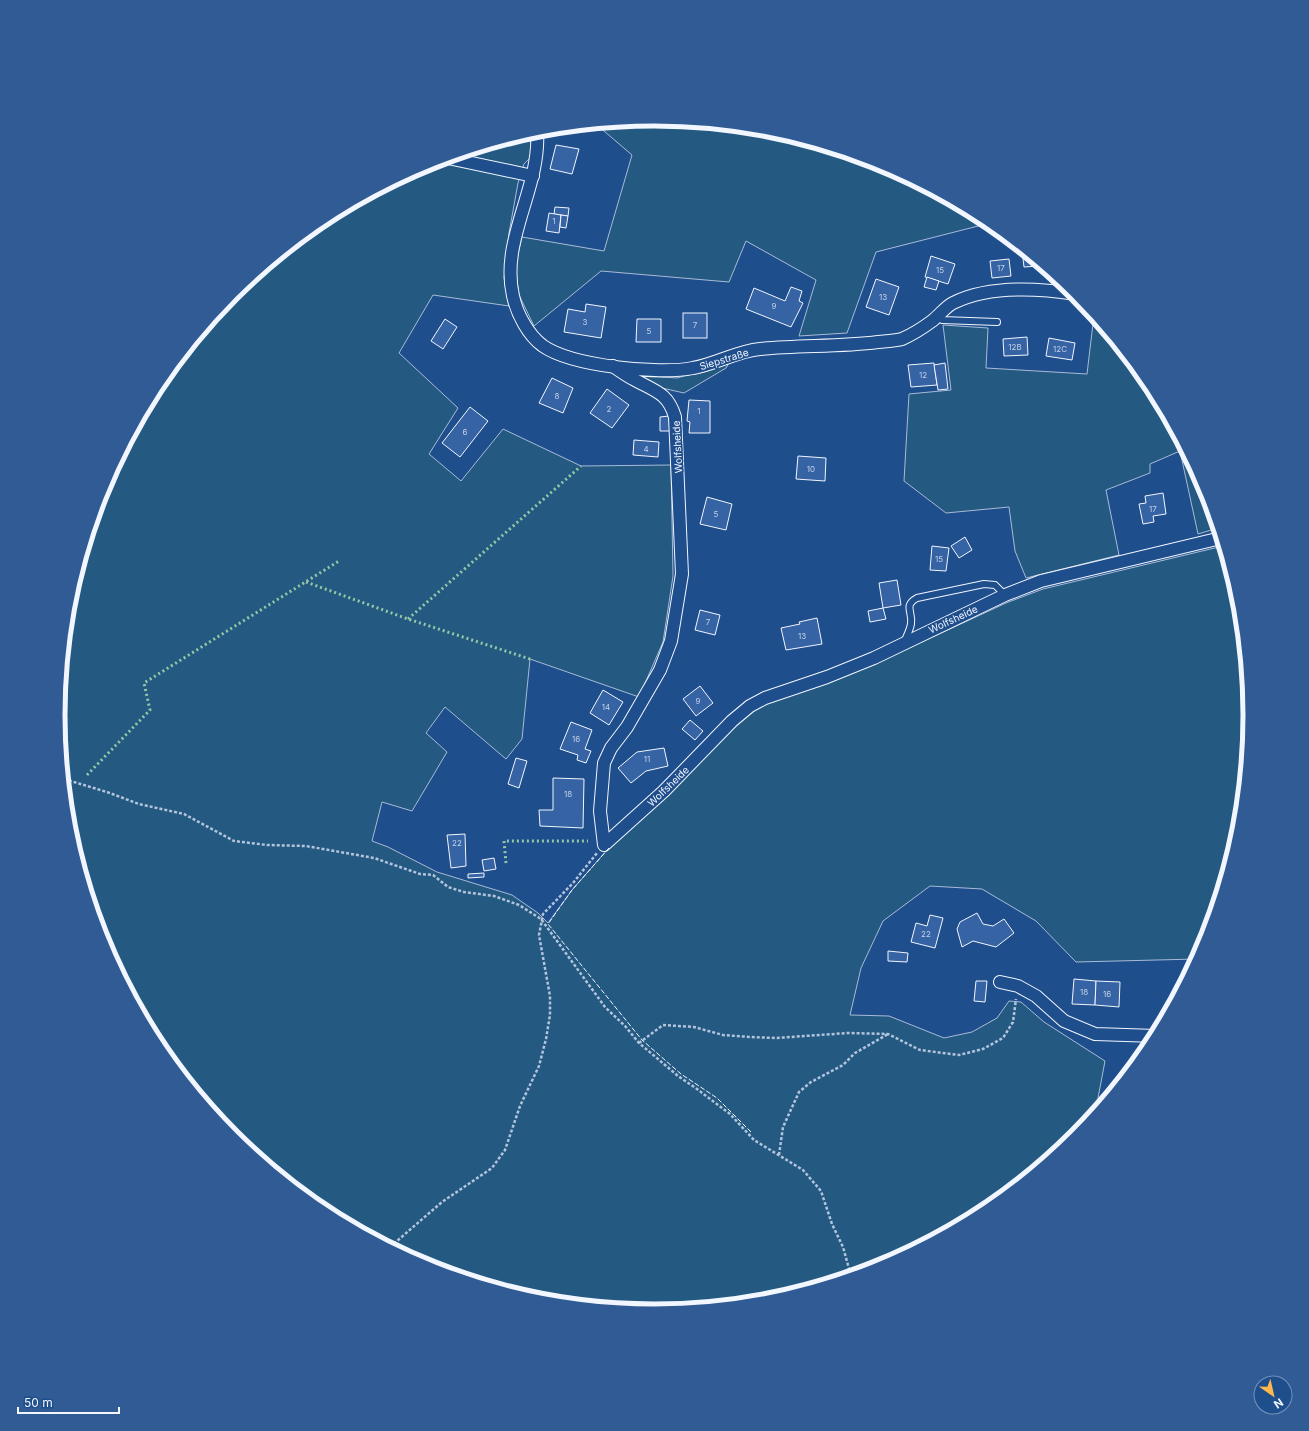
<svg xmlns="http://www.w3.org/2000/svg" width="1309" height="1431" font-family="Inter,sans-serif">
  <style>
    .green { fill: #245a82; stroke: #a8bbd7 }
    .building { fill: #3563a3; stroke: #f2f6ff }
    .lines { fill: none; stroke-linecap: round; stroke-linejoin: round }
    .lane-casing { stroke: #f2f6ff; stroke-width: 8 }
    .street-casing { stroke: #f2f6ff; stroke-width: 14 }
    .path { stroke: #b3c4dc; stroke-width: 2.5; stroke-dasharray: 3 2; stroke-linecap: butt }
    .lane { stroke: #1f4e8c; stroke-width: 6 }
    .street { stroke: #1f4e8c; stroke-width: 12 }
    .hedge { stroke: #97c8a6; stroke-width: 3; stroke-dasharray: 2 3; stroke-linecap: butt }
    .fence { stroke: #f2f6ff; stroke-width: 1; stroke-dasharray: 5 2; stroke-linecap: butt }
    .labels { text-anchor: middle; stroke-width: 3; stroke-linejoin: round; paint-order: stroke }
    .number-label { font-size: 8px; fill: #c3d1e8 }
    .street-label { font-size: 10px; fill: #f2f6ff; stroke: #1f4e8c }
    .rim { fill: none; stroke: #f2f6ff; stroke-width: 5 }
  </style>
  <rect width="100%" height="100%" fill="#1f4e8c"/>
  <!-- green -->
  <g class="green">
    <path d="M655 119 771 131 883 164 990 223 876 252 847 333 799 336 816 280 746 241 729 282 601 271 534 326 519 295 515 267 522 237 604 251 632 155 597 125Z"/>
    <path d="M529 133 532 147 530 158 524 164 518 183 509 233 504 278 509 306 433 295 399 353 458 408 429 454 461 481 503 429 581 466 671 465 673 576 663 642 639 697 530 659 522 739 506 759 445 707 426 733 447 752 412 811 382 802 372 841 388 847 437 872 512 895 538 913 548 923 572 890 607 850 668 794 750 712 768 702 828 683 872 665 1006 603 1043 589 1223 546 1240 599 1251 716 1239 832 1206 944 1197 959 1076 962 1036 921 982 889 930 886 883 921 861 968 850 1015 889 1016 944 1038 972 1032 997 1018 1009 1001 1021 1002 1044 1022 1105 1061 1095 1114 1076 1137 986 1212 883 1267 771 1301 654 1312 538 1300 426 1266 323 1211 233 1137 158 1047 103 944 69 832 58 715 70 599 104 487 159 384 233 294 323 219 426 164Z"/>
    <path d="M1094 315 1151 384 1206 487 1218 528 1198 534 1180 451 1150 464V473L1106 490 1119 555 1026 578 1015 551 1009 507 946 513 904 481 909 394 951 390 943 325 988 328 986 368 1087 374Z"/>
    <path d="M729 363 726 368 684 393 662 388 640 375 677 378Z"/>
  </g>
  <!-- building -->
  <g class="building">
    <path d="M556 145 579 149 572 174 550 169Z"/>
    <path d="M555 207 569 208 568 216 554 214Z"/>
    <path d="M549 213 561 215 559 233 546 231Z"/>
    <path d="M561 215 568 216 566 228 560 227Z"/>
    <path d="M1022 250H1023L1046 269 1038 270V266L1024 267Z"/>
    <path d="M931 256 955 264 948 284 925 277Z"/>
    <path d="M1009 259 1011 276 992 278 990 261Z"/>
    <path d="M927 277 939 281 936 290 924 287Z"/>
    <path d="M876 279 899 287 889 315 866 307Z"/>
    <path d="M791 287 802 291 799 301 803 303 791 327 746 309 754 288 785 301Z"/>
    <path d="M586 304 606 307 601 338 564 332 568 309 585 312Z"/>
    <rect x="683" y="313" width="24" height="25"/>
    <path d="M445 319 457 327 443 349 431 341Z"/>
    <path d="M637 319H661V342H636Z"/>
    <path d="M1027 337 1028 355 1004 356 1003 339Z"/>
    <path d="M1049 338 1075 343 1072 360 1046 356Z"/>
    <path d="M934 363 937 385 911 387 908 365Z"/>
    <path d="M945 363 948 389 938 390 934 365Z"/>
    <path d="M552 378 573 388 563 413 539 403Z"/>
    <path d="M607 389 629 405 612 428 590 413Z"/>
    <path d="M689 400 710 401V433H689L690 422 687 421Z"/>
    <path d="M470 407 488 421 460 457 442 443Z"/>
    <path d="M669 416 670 431H660V417Z"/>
    <path d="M634 440 659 442 658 457 633 455Z"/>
    <path d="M798 456 826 458 825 481 796 479Z"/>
    <path d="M1163 493 1166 514 1153 516 1154 522 1143 524 1139 504 1146 503 1145 496Z"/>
    <path d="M707 497 732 504 726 530 700 524Z"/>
    <path d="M965 537 972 550 959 558 951 546Z"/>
    <path d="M932 546 949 548 946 571 930 570Z"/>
    <path d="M897 580 901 605 883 608 879 583Z"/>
    <path d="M883 608 886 619 870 622 868 611Z"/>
    <path d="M700 610 720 615 715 635 695 630Z"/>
    <path d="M817 618 822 644 786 650 781 628 800 624 799 622Z"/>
    <path d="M700 686 713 703 696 716 683 699Z"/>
    <path d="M603 690 623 702 609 725 590 713Z"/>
    <path d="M690 720 703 731 695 740 682 729Z"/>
    <path d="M571 722 592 730 585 749 591 751 586 763 577 760 578 755 560 749Z"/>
    <path d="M664 748 668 766 646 771 631 783 618 768 637 752Z"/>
    <path d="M516 758 527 761 519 788 508 784Z"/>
    <path d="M553 778 584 779 583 828 540 826 539 810H553Z"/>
    <path d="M465 834 466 866 451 868 447 835Z"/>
    <path d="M494 858 496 869 484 871 482 860Z"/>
    <path d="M484 873V877L468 878V874Z"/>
    <path d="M977 913 983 924 993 926 1004 919 1014 933 996 947 973 941 962 947 957 929 960 922Z"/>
    <path d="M930 915 943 918 935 948 911 942 916 923 927 926Z"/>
    <path d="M888 951 908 953 907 962 888 961Z"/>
    <path d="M1074 979 1096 981 1095 1005 1072 1004Z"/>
    <path d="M976 981H987L985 1002 974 1001Z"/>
    <path d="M1096 981 1120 982 1119 1007 1095 1005Z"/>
  </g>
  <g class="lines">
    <defs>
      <g id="lane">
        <path d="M937 316 942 320 997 322"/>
        <path d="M904 642C907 636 910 630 911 624 913 611 903 606 917 598L984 584 995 585 1005 595"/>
      </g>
      <g id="street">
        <path d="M537 131C541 188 500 239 513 296 517 314 528 335 543 346 572 366 659 375 693 368 716 364 737 351 760 349 800 345 839 347 878 342 885 341 895 341 902 339 911 335 924 327 932 321 939 316 945 307 953 303 989 285 1037 288 1076 294"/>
        <path d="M448 158 533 176"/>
        <path d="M613 366C620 371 627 376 635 380 655 391 668 393 675 417L682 574 671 641 660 670 627 727 611 748 604 763 600 811 604 845 664 791 732 721 750 706 765 698 827 677 874 658 1005 595 1041 581 1221 538"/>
        <path d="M1000 982 1018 986 1036 996 1064 1021 1095 1034 1156 1036"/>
      </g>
    </defs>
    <!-- lane casing -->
    <use href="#lane" class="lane-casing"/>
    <!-- street casing -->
    <use href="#street" class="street-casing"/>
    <!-- path -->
    <g class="path">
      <path d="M64 779 107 792 139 804 184 814 234 841 267 845 306 846 374 858 420 874 433 875 448 887 464 892 494 896 519 905 541 919 605 1007 625 1026 639 1043 678 1076 697 1089 730 1114 754 1140 803 1170 821 1191 832 1224 843 1247 851 1276"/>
      <path d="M639 1043 663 1025 694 1027 723 1035 750 1037 776 1038 848 1033 888 1034 920 1050 959 1055 983 1049 1003 1038 1013 1022 1016 999"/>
      <path d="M779 1155 783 1127 799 1092 811 1082 843 1065 855 1053 888 1034"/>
      <path d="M390 1247 442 1202 492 1168 505 1150 520 1106 539 1066 546 1039 550 1015V996L539 935 543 914 573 883 597 853"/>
    </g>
    <!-- lane -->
    <use href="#lane" class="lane"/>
    <!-- street -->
    <use href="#street" class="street"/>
    <!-- hedge -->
    <g class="hedge">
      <path d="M306 582 408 619 530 659"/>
      <path d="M408 619 581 466"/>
      <path d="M87 775 150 710 144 683 339 561"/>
      <path d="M506 863 504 841H588"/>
    </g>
    <!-- fence -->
    <g class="fence">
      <path d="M609 848 572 890 548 924 642 1040 681 1074 717 1098 751 1132"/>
      <path d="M854 1275 853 1270 858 1269"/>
    </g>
  </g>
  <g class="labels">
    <!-- number labels -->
    <g class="number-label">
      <text x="554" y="224">1</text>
      <text x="1001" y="271">17</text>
      <text x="940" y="273">15</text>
      <text x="883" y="300">13</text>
      <text x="774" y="309">9</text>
      <text x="585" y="325">3</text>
      <text x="695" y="328">7</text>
      <text x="649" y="334">5</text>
      <text x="1015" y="350">12B</text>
      <text x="1060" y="352">12C</text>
      <text x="923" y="378">12</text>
      <text x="557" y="399">8</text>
      <text x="609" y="412">2</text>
      <text x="699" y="414">1</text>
      <text x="465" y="435">6</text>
      <text x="646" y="452">4</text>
      <text x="811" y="472">10</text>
      <text x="1153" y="512">17</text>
      <text x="716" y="517">5</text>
      <text x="939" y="562">15</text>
      <text x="708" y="625">7</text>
      <text x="802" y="639">13</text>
      <text x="698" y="704">9</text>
      <text x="606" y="710">14</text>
      <text x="576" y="742">16</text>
      <text x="647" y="762">11</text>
      <text x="568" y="797">18</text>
      <text x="457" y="846">22</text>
      <text x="926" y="937">22</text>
      <text x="1084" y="995">18</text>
      <text x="1107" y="997">16</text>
    </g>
    <!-- street labels -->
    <g class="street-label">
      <text transform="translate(724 359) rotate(-17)" y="4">Siepstraße</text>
      <text transform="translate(677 447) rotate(-93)" y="4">Wolfsheide</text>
      <text transform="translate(953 619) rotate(-25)" y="4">Wolfsheide</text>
      <text transform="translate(668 786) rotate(-44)" y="4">Wolfsheide</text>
    </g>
  </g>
  <!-- crop -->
  <path d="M0 0H1309V1431H0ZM65 715a589 589 0 1 1 1178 0a589 589 0 1 1-1178 0Z" fill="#305b95" fill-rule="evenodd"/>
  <path class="rim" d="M65 715a589 589 0 1 1 1178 0a589 589 0 1 1-1178 0Z"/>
  <!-- north arrow -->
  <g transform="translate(1273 1395) rotate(146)"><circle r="19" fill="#1f4e8c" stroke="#7391ba"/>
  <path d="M0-3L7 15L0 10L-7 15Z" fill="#ffb74d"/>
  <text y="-6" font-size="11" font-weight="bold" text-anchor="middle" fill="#f2f6ff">N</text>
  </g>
  <!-- scale -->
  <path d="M18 1407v6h101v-6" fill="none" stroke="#f2f6ff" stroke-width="2"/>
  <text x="24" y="1407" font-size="12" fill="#f2f6ff" stroke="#1f4e8c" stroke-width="3" paint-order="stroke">50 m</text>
</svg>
